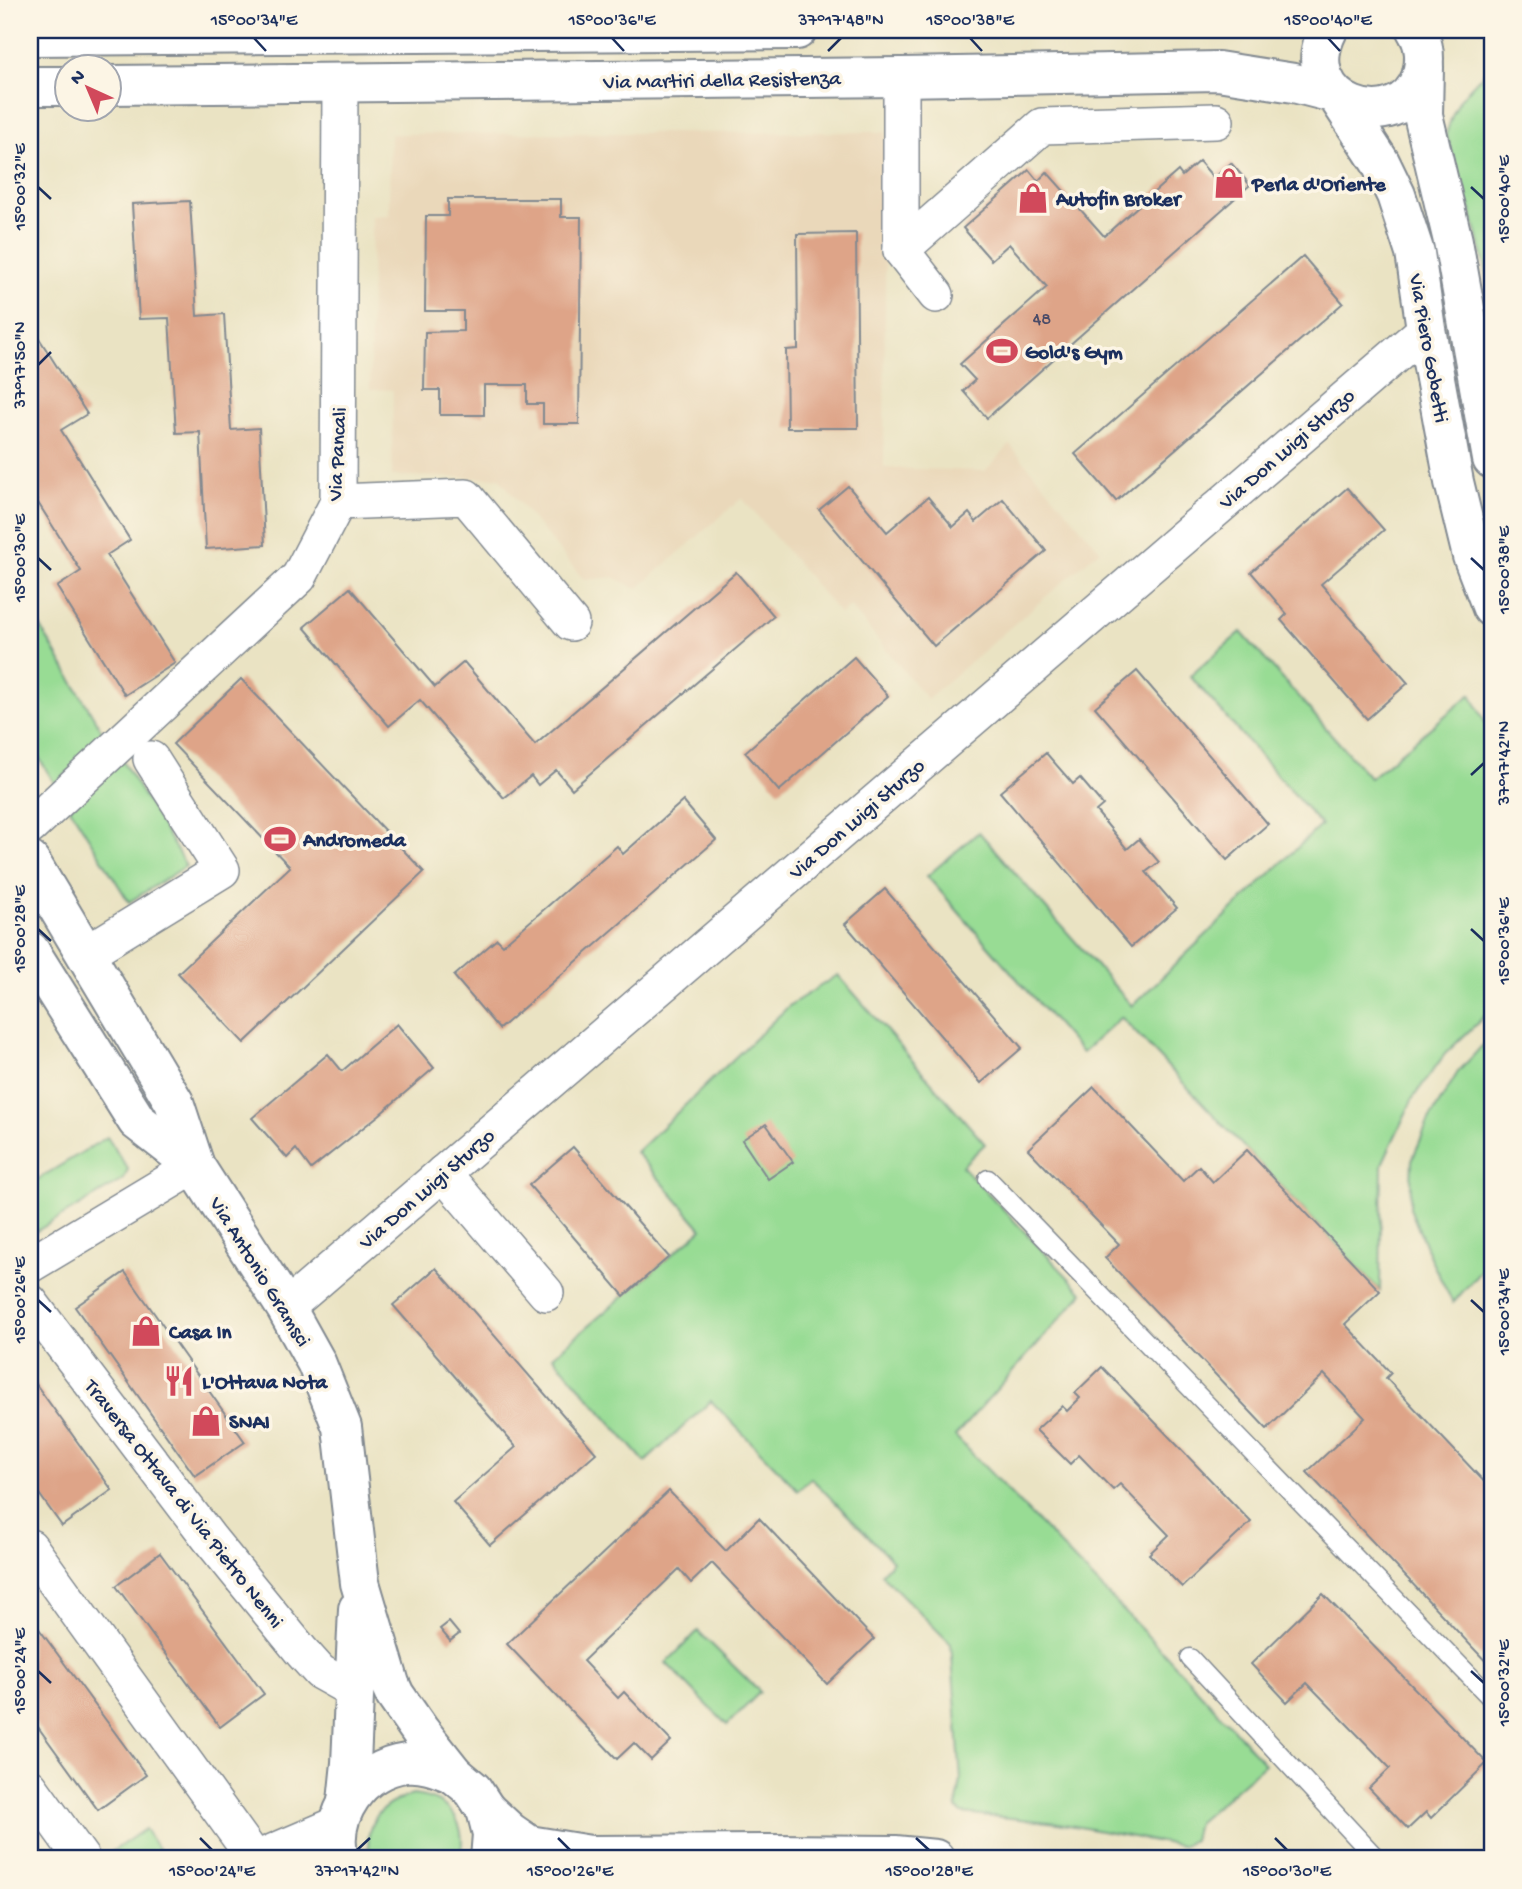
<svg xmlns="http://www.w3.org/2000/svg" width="1522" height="1889" font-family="'Gochi Hand',sans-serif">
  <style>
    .built { fill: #ead8ba }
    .green { fill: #98dc94; stroke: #5a8679; stroke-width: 2 }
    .building { fill: #dea488 }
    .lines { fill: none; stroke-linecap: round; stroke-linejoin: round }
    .lane-casing { stroke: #828990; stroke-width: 21 }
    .street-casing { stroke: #828990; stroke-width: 38 }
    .secondary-casing { stroke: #828990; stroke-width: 42 }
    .lane { stroke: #fff; stroke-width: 18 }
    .street { stroke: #fff; stroke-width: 35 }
    .secondary { stroke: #fff; stroke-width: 38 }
    .ticks { fill: none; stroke: #1b2f5e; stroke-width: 2.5 }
    .labels { text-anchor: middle; stroke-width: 7; stroke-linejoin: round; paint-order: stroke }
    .number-label { font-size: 18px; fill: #4c4c68 }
    .street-label { font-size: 21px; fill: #1b2f5e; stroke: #fcf5e5 }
    .poi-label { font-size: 21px; font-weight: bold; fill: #1b2f5e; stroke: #fcf5e5; text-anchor: start }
    .neatline { fill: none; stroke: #1b2f5e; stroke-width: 2.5 }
    .ticks-label { font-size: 18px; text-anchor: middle; fill: #1b2f5e }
  </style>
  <rect width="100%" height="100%" fill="#fcf5e5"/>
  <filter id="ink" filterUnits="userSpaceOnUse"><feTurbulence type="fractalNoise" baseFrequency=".0143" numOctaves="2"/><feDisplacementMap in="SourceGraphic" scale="14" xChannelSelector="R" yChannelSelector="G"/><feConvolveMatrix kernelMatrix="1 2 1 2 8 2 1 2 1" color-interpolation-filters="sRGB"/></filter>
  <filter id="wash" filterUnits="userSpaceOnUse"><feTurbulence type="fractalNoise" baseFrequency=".00686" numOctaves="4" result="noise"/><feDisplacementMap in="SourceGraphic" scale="28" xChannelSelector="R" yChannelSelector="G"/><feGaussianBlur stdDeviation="1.57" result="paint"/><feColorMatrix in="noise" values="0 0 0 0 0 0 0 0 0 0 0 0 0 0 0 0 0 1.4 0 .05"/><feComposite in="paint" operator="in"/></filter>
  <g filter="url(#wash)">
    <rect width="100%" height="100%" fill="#eae3c3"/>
    <!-- built -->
    <path class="built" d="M886 132 884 468 985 471 1010 445 1100 550 927 699 850 606 840 614 742 498 637 589 614 577 584 580 499 478 392 476 393 390 370 389 372 216 389 215 390 134Z"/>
    <!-- green -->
    <g class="green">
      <path d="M1492 65V293L1472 214 1446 134 1452 116 1460 99Z"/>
      <path d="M30 609 106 738 55 784 30 743Z"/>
      <path d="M1241 632 1370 778 1471 694 1492 737V1009L1445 1054 1413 1098 1382 1164 1380 1291 1121 1017 1082 1053 927 876 979 832 1132 1006 1321 825 1190 676Z"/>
      <path d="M122 760 186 866 129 902 70 808Z"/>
      <path d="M838 975 985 1144 962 1166 1083 1293 955 1436 1167 1656 1265 1764 1197 1823 1193 1840 1181 1846 1058 1823 962 1813 956 1808 961 1780 951 1644 881 1574 893 1561 811 1478 798 1490 711 1401 645 1462 553 1356 702 1229 636 1152 790 1005Z"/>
      <path d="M1492 1035V1258L1453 1303 1432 1262 1410 1208 1412 1160 1429 1120 1458 1072Z"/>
      <path d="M107 1137 128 1169 124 1179 30 1235V1184Z"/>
      <path d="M698 1631 760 1692 727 1725 666 1663Z"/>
      <path d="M413 1795C450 1799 468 1822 460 1859H371C361 1825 380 1803 413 1795Z"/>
      <path d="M145 1829 165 1859 103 1858Z"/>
    </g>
    <g id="blocks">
      <!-- building -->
      <g class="building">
        <path d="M1199 161 1214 178 1231 163 1250 185 987 418 963 391 975 380 960 364 1047 287 1009 244 991 260 963 228 1029 170 1038 181 1047 172 1104 236 1178 171 1182 176Z"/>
        <path d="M448 199H561V217H581L579 424H543V404H527V385H484V415H440V390H424L425 332 463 331V311H425L426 216H448Z"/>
        <path d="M190 201 197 316 224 314 231 430 259 428 265 545 206 549 200 432 176 433 169 318 139 319 132 204Z"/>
        <path d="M856 233 858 428H787L786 350 798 349 797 234Z"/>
        <path d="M1303 256 1343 303 1116 501 1075 454Z"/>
        <path d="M30 324 87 414 61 430 130 540 107 555 175 663 125 695 57 587 81 571 30 490V450L36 446 30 436Z"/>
        <path d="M848 486 887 532 928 497 953 527 969 513 976 522 1003 499 1046 551 934 646 819 510Z"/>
        <path d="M1347 488 1384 530 1321 584 1408 683 1367 719 1281 620 1287 614 1251 572Z"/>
        <path d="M736 572 774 616 572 789 556 770 538 785 531 776 504 798 420 700 389 726 304 627 350 588 435 687 464 662 535 745Z"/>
        <path d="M854 657 888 696 779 791 745 752Z"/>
        <path d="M1137 671 1268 824 1227 860 1095 707Z"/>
        <path d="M241 679 424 872 244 1043 178 973 290 867 173 744Z"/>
        <path d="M1046 753 1073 784 1080 778 1103 805 1096 811 1127 849 1139 839 1159 862 1146 872 1177 908 1131 947 1000 792Z"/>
        <path d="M683 801 716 840 499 1029 454 976 497 939 503 945 617 846 623 854Z"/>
        <path d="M885 889 1022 1048 981 1083 845 924Z"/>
        <path d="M397 1024 434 1068 379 1115 311 1169 296 1149 287 1158 252 1118 328 1054 342 1071Z"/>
        <path d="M1094 1087 1183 1181 1199 1166 1213 1182 1247 1150 1380 1291 1345 1324 1391 1373 1386 1378 1492 1490V1668L1307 1472 1365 1418 1324 1374 1267 1429 1105 1258 1119 1244 1028 1149Z"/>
        <path d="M766 1124 793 1162 768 1179 742 1140Z"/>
        <path d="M573 1147 669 1257 624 1296 529 1185Z"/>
        <path d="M436 1268 596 1453 490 1545 453 1502 516 1447 393 1305Z"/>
        <path d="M125 1272 245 1442 195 1476 75 1307Z"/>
        <path d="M1102 1367 1251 1522 1182 1587 1149 1554 1169 1535 1120 1484 1113 1490 1079 1455 1070 1464 1036 1430 1062 1406 1067 1411 1080 1398 1075 1393Z"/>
        <path d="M30 1376 112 1490 62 1526 30 1481Z"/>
        <path d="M669 1491 726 1551 759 1518 874 1639 827 1684 712 1563 691 1583 679 1569 583 1661 618 1698 624 1692 671 1741 651 1760 634 1743 617 1759 507 1644Z"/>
        <path d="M160 1553 264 1694 220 1727 116 1586Z"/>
        <path d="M1323 1594 1487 1763 1431 1818 1426 1812 1408 1829 1369 1788 1390 1768 1307 1683 1287 1702 1251 1664Z"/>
        <path d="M449 1622 459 1634 450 1641 440 1629Z"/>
        <path d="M37 1626 146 1775 98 1810 30 1716V1631Z"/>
      </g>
    </g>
  </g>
  <g filter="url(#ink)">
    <use href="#blocks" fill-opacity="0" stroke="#828990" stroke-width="2"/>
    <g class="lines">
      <defs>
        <g id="lane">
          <path d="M988 1179 1492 1699"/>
          <path d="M1190 1658 1377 1859"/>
        </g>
        <g id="street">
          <path d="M901 77V250L936 295"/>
          <path d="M901 250 1042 126 1216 121"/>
          <path d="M338 502 466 497 571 623"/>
          <path d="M30 827 299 577 338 502 340 82"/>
          <path d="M85 954 222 870 151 759"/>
          <path d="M443 1173 546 1293"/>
          <path d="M30 1265 195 1166"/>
          <path d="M30 1302 209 1538 302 1652 320 1672 354 1691"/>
          <path d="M286 1308 1426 329"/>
          <path d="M30 1547 255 1859"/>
          <path d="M30 1787 82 1859"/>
          <path d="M256 1859 338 1824"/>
        </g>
        <g id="secondary">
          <path d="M1328 30C1291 104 1398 141 1421 77 1426 61 1425 44 1416 30"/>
          <path d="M30 36 797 30"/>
          <path d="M1424 67 1423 115 1453 241 1492 459"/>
          <path d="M108 85 901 77 1218 71 1294 83 1333 93"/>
          <path d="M30 86H66"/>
          <path d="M1339 99 1380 162 1396 195 1415 253 1426 329 1454 482 1472 556 1492 608"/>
          <path d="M30 861 174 1102 195 1166 286 1308 316 1362 342 1427 360 1583 390 1684 395 1695 420 1731 454 1774 473 1790 486 1810 492 1834 490 1859"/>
          <path d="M30 951 137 1121 195 1166"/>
          <path d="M347 1802 351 1763 358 1609"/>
          <path d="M486 1810 510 1832 529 1845 590 1855 768 1854 895 1855 935 1859"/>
          <path d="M339 1859C328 1815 360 1769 406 1763 423 1761 439 1768 454 1774"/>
        </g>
      </defs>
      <!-- lane casing -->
      <use href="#lane" class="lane-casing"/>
      <!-- street casing -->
      <use href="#street" class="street-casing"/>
      <!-- secondary casing -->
      <use href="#secondary" class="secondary-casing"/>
      <!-- lane -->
      <use href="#lane" class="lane"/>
      <!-- street -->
      <use href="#street" class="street"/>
      <!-- secondary -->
      <use href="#secondary" class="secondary"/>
    </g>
  </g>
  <!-- ticks -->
  <path class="ticks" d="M254 38 266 51M612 38 624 51M970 38 982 51M1328 38 1340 51M828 51 841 38M38 187 51 199M1471 187 1484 199M38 365 51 352M38 558 51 570M1471 558 1484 570M1471 775 1484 763M38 929 51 941M1471 929 1484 941M38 1300 51 1312M1471 1300 1484 1312M38 1671 51 1683M1471 1671 1484 1683M200 1838 212 1850M558 1838 570 1850M916 1838 929 1850M1275 1838 1287 1850M357 1850 370 1838"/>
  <!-- icons -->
  <defs>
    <symbol id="shop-bare" viewBox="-9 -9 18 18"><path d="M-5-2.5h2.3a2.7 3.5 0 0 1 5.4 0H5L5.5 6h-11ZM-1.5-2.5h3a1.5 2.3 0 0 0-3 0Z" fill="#d1495b" stroke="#fcf5e5" stroke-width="2.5" paint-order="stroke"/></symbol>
    <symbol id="stadium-bare" viewBox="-9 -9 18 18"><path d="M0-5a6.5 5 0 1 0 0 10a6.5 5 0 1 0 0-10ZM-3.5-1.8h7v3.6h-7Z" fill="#d1495b" stroke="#fcf5e5" stroke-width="2.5" paint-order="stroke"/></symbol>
    <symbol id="restaurant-bare" viewBox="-9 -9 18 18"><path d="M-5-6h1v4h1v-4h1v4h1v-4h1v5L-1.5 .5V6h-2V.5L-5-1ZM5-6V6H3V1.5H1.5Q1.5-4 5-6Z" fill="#d1495b" stroke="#fcf5e5" stroke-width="2.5" paint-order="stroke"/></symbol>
  </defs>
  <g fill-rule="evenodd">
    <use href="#shop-bare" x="1207" y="161" width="44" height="44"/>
    <use href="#shop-bare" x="1011" y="176" width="44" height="44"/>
    <use href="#stadium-bare" x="980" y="329" width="44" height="44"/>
    <use href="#stadium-bare" x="258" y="817" width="44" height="44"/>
    <use href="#shop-bare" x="124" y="1309" width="44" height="44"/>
    <use href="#restaurant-bare" x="157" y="1359" width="44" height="44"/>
    <use href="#shop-bare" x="184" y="1399" width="44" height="44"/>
  </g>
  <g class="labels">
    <!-- number labels -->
    <g class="number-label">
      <text x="1042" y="324">48</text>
    </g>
    <!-- street labels -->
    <g class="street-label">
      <text transform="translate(722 79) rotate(-1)" y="7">Via Martiri della Resistenza</text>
      <text transform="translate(1430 348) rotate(80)" y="7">Via Piero Gobetti</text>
      <text transform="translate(1286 448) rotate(-41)" y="7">Via Don Luigi Sturzo</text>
      <text transform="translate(336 454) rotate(-87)" y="7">Via Pancali</text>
      <text transform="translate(856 818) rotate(-41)" y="7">Via Don Luigi Sturzo</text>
      <text transform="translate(426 1188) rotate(-41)" y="7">Via Don Luigi Sturzo</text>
      <text transform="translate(261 1271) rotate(58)" y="7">Via Antonio Gramsci</text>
      <text transform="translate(185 1503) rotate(52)" y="7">Traversa Ottava di Via Pietro Nenni</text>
    </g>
    <!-- poi labels -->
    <g class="poi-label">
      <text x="1252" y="190">Perla d'Oriente</text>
      <text x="1056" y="205">Autofin Broker</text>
      <text x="1025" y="358">Gold's Gym</text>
      <text x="303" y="846">Andromeda</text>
      <text x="169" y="1338">Casa In</text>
      <text x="202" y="1388">L'Ottava Nota</text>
      <text x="229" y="1428">SNAI</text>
    </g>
  </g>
  <!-- margin -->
  <rect width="1522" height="1889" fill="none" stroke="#fcf5e5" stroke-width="77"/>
  <!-- north arrow -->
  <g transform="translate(88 88) rotate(316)"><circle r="33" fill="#fcf5e5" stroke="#a2a6af" stroke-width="2"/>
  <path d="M0-5L12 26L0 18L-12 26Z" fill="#d1495b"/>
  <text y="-10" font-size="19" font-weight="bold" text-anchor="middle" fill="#1b2f5e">N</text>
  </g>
  <rect x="38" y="38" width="1446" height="1812" class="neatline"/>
  <g class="ticks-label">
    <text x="254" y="25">15°00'34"E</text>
    <text x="612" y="25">15°00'36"E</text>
    <text x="841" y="25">37°17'48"N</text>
    <text x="970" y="25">15°00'38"E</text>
    <text x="1328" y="25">15°00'40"E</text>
    <text transform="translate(19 187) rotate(-90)" y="6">15°00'32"E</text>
    <text transform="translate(1503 199) rotate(-90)" y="6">15°00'40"E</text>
    <text transform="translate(19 365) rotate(-90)" y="6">37°17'50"N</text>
    <text transform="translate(19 558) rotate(-90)" y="6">15°00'30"E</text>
    <text transform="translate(1503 570) rotate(-90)" y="6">15°00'38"E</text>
    <text transform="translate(1503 763) rotate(-90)" y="6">37°17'42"N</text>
    <text transform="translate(19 929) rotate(-90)" y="6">15°00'28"E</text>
    <text transform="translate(1503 941) rotate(-90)" y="6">15°00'36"E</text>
    <text transform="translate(19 1300) rotate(-90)" y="6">15°00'26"E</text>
    <text transform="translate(1503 1312) rotate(-90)" y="6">15°00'34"E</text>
    <text transform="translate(19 1671) rotate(-90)" y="6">15°00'24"E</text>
    <text transform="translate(1503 1683) rotate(-90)" y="6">15°00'32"E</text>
    <text x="212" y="1876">15°00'24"E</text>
    <text x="357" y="1876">37°17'42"N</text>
    <text x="570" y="1876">15°00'26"E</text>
    <text x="929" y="1876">15°00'28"E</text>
    <text x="1287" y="1876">15°00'30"E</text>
  </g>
</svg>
